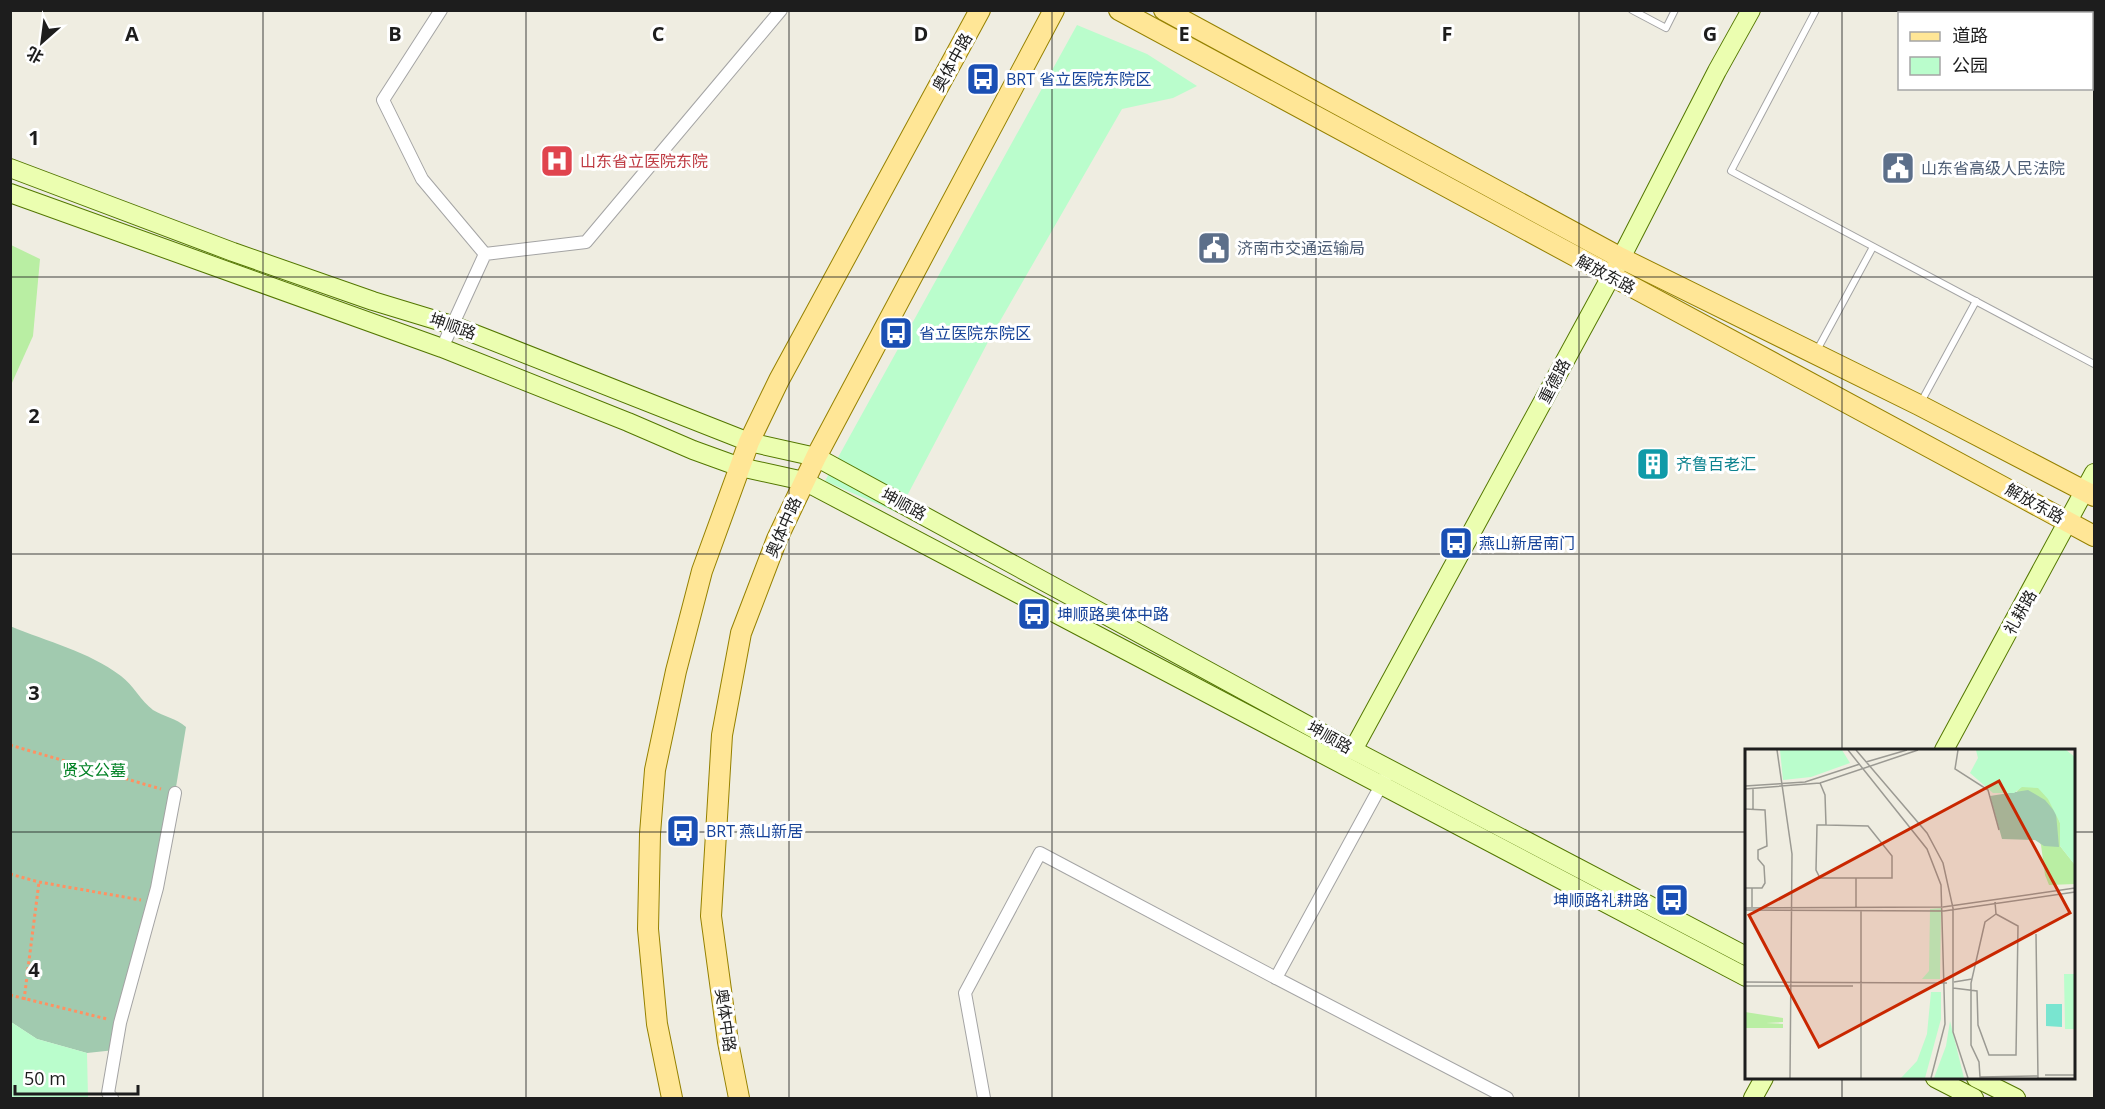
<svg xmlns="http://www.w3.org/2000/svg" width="2105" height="1109" font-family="'Open Sans','Noto Sans SC',sans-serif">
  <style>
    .grass { fill: #b9eea3 }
    .cemetery { fill: #a1caaf }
    .park { fill: #bafdcc }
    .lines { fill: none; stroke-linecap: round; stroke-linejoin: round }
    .lane-casing { stroke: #a4a4a4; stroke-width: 8 }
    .street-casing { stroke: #a4a4a4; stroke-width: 14 }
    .secondary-casing { stroke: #537700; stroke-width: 20 }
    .primary-casing { stroke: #958100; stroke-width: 22 }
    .path { stroke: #ff9162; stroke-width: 3; stroke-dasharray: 3 3; stroke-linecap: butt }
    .lane { stroke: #fff; stroke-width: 6 }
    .street { stroke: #fff; stroke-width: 12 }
    .secondary { stroke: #ebfeb0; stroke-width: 18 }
    .primary { stroke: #ffe696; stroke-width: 20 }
    .grid { fill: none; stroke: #1d1d1d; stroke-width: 1.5; stroke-opacity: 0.55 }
    .labels { text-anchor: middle; stroke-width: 6; stroke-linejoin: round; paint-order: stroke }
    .street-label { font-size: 16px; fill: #1d1d1d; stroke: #fff }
    .transit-label { font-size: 16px; fill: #164399; stroke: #fff; text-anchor: start }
    .health-label { font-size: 16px; fill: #be3a42; stroke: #fff; text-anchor: start }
    .service-label { font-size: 16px; fill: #4e5e75; stroke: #fff; text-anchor: start }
    .culture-label { font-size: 16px; fill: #0d838f; stroke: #fff; text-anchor: start }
    .park-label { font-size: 16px; fill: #038226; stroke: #fff }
    .inset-road { fill: none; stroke: #9b9a93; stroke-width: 1.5 }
    .view { fill: #c92700; fill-opacity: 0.15; stroke: #c92700; stroke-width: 3 }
    .inset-edge { fill: none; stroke: #1d1d1d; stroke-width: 3 }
    .grid-label { font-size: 20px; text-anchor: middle; font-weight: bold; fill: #1d1d1d; stroke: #fff; stroke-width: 6; stroke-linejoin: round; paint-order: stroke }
  </style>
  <rect width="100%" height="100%" fill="#efede1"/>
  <!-- grass -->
  <path class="grass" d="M11 245 40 259 33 336 11 385Z"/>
  <!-- cemetery -->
  <path class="cemetery" d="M10 626C48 642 88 651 121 676 133 685 141 701 153 710 164 717 176 718 186 727L175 793 115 1050 87 1053 37 1039 11 1022Z"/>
  <!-- park -->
  <g class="park">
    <path d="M1077 25 1147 54 1197 86 1173 98 1122 109 988 342 898 513 825 481Z"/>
    <path d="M11 1022 37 1039 87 1053 88 1098H11Z"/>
  </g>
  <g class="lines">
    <defs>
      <g id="lane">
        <path d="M1632 10 1666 28 1675 10"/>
        <path d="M1816 10 1731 171 2094 364"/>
        <path d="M2082 10 2087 14"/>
        <path d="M2092 16 2094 17"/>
        <path d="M1816 352 1873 247"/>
        <path d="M1921 402 1976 301"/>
      </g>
      <g id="street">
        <path d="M441 10 383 100 422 179 485 254"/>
        <path d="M442 348 485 254 586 242 781 10"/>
        <path d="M1385 778 1276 978 1507 1098"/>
        <path d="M112 1098 108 1093 120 1023 157 888 175 793"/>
        <path d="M984 1098 965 993 1040 853 1276 978"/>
      </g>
      <g id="secondary">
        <path d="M10 168 233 252 373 301 452 325 749 442 816 457 1353 750 1746 956"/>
        <path d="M10 193 442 348 628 422 693 450 740 467 804 481 1746 977"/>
        <path d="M1353 750 1621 258 1717 71 1751 10"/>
        <path d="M1944 750 2094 473"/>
        <path d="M1935 1078 1974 1098"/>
        <path d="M1976 1078 2016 1098"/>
        <path d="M1753 1098 1764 1078"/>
      </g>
      <g id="primary">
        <path d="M1119 10 2094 536"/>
        <path d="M1164 10 1621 258 1919 405 2094 496"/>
        <path d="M672 1098 657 1024 648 929 650 834 655 770 676 671 702 571 749 442 779 380 980 10"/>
        <path d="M739 1098 728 1042 711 916 722 735 741 633 777 539 816 457 1054 10"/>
      </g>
    </defs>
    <!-- lane casing -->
    <use href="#lane" class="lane-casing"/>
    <!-- street casing -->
    <use href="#street" class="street-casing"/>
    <!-- secondary casing -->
    <use href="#secondary" class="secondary-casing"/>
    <!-- primary casing -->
    <use href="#primary" class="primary-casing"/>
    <!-- path -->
    <g class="path">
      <path d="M10 745 161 789"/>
      <path d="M10 874 39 882 141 900"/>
      <path d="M10 995 107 1019"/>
      <path d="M24 1000 39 882"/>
    </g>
    <!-- lane -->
    <use href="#lane" class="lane"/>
    <!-- street -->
    <use href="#street" class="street"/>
    <!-- secondary -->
    <use href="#secondary" class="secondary"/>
    <!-- primary -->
    <use href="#primary" class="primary"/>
  </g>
  <!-- grid -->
  <path class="grid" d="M263 10V1098M526 10V1098M789 10V1098M1052 10V1098M1316 10V1098M1579 10V1098M1842 10V750M10 277H2094M10 554H2094M10 832H1746M2074 832H2094M1842 1078V1098"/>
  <!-- icons -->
  <defs>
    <symbol id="bus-square" viewBox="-11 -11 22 22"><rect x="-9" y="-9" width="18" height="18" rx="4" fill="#1a4fb4" stroke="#fff"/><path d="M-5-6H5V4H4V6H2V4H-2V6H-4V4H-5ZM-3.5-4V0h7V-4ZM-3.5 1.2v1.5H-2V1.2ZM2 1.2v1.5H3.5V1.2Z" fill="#fff"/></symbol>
    <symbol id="hospital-square" viewBox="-11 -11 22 22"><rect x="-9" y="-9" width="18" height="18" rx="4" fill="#e0444e" stroke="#fff"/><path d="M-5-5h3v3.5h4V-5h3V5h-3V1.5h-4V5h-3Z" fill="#fff"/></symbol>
    <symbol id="civic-square" viewBox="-11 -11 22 22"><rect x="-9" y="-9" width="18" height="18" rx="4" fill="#5c6f8a" stroke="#fff"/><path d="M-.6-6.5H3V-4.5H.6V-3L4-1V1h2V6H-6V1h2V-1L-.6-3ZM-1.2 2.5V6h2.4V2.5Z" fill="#fff"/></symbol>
    <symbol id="building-square" viewBox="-11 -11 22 22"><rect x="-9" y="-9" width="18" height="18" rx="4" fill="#0f9aa8" stroke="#fff"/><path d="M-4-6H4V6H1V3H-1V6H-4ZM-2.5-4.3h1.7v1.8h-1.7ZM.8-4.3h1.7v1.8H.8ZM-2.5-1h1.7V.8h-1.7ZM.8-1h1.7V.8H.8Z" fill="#fff"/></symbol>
  </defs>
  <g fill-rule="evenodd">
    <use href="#bus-square" x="964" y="60" width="38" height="38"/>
    <use href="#hospital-square" x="538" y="142" width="38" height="38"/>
    <use href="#civic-square" x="1879" y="149" width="38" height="38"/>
    <use href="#civic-square" x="1195" y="229" width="38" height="38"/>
    <use href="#bus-square" x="877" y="314" width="38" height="38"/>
    <use href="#building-square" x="1634" y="445" width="38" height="38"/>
    <use href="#bus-square" x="1437" y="524" width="38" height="38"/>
    <use href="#bus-square" x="1015" y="595" width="38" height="38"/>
    <use href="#bus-square" x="664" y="812" width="38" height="38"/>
    <use href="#bus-square" x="1653" y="881" width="38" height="38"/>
  </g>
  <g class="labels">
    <!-- street labels -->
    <g class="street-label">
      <text transform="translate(952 62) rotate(-61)" y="6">奥体中路</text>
      <text transform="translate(1606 274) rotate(28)" y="6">解放东路</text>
      <text transform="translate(453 326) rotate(19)" y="6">坤顺路</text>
      <text transform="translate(1554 381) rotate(-62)" y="6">重德路</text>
      <text transform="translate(2035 503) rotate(29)" y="6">解放东路</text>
      <text transform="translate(904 504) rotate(28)" y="6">坤顺路</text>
      <text transform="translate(783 527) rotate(-66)" y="6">奥体中路</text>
      <text transform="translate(2020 612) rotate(-61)" y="6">礼耕路</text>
      <text transform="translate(1330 737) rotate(29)" y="6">坤顺路</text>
      <text transform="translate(726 1020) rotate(82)" y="6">奥体中路</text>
    </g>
    <!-- transit labels -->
    <g class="transit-label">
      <text x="1006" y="85">BRT 省立医院东院区</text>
      <text x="919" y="339">省立医院东院区</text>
      <text x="1479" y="549">燕山新居南门</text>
      <text x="1057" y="620">坤顺路奥体中路</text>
      <text x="706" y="837">BRT 燕山新居</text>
      <text x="1649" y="906" text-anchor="end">坤顺路礼耕路</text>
    </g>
    <!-- health labels -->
    <g class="health-label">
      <text x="580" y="167">山东省立医院东院</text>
    </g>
    <!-- service labels -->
    <g class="service-label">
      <text x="1921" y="174">山东省高级人民法院</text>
      <text x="1237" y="254">济南市交通运输局</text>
    </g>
    <!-- culture labels -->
    <g class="culture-label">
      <text x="1676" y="470">齐鲁百老汇</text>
    </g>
    <!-- park labels -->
    <g class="park-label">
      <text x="94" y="776">贤文公墓</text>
    </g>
  </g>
  <!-- overview -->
  <g transform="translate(1745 749)">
    <rect width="330" height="330" fill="#efede1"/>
    <path d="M288 26 310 60 315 74V97L330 116V135L304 136 300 126 296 96 272 42ZM0 263 38 269V273L21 274 38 275V279H0Z" fill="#b9eea3"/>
    <path d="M283 41 300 51 311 64 314 98 299 97 290 91 257 90 245 47Z" fill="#a1caaf"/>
    <path d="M35 1H97L105 14 66 28 38 31ZM231 1H321L330 8V116L315 97V74L303 50 293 39 277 38 269 44H248L225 24 233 9ZM196 159 195 230H177L184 222 185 160ZM319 225H330V280H320ZM186 243H196V270L180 329H156L172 312 182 285ZM205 272 219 329H189L201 297Z" fill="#bafdcc"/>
    <path d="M301 255H317V278L301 277Z" fill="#79e5d0"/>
    <path class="inset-road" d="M32 1 47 105 45 329M103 1 182 100 196 136 200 275 186 329M111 1 182 84 198 114 208 159V283L223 329M213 1 210 20 243 41 254 81M121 13 162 1M75 34 80 46 81 76H72L71 121 75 129H111V158M0 37 60 33 115 15M0 40 75 34 173 1M8 40V60M0 60 20 61 22 97 13 101V110L19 117 20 134 17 139H0M81 76 123 77 147 107V129H111M250 153 251 165 240 173 226 234V296L234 313 235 328 293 327M7 158V139M0 159 198 158 330 139M0 161 199 162 330 143M291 185 293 329M0 233 202 234M209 233 227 230M0 237H108M208 239 232 242 233 276 244 306H271L273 177 251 165M300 326H330M116 329V161"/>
    <path class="view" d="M254 32 325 164 74 298 4 166Z"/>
    <rect width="330" height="330" class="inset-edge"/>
  </g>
  <g class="grid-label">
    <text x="132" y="41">A</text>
    <text x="395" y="41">B</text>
    <text x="658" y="41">C</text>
    <text x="921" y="41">D</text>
    <text x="1184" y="41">E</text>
    <text x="1447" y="41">F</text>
    <text x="1710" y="41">G</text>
    <text x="34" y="145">1</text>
    <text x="34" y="423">2</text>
    <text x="34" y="700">3</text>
    <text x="34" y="977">4</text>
  </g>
  <!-- border -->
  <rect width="2105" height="1109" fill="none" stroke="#1d1d1d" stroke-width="24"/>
  <!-- legend -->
  <rect x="1898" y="12" width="195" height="78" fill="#ffffff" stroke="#a5a5a5" stroke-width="1.5"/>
  <rect x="1910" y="32" width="30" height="9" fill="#ffe696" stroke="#a5a5a5" stroke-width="1.5"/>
  <text x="1952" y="42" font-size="18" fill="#1d1d1d">道路</text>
  <rect x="1910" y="57" width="30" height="18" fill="#bafdcc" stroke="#a5a5a5" stroke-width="1.5"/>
  <text x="1952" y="72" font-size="18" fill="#1d1d1d">公园</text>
  <!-- north arrow -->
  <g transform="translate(42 42) rotate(208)" stroke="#ffffff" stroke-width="4.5" paint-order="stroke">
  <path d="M0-4.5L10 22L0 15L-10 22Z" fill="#1d1d1d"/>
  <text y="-9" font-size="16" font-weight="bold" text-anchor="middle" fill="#1d1d1d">北</text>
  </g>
  <!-- scale -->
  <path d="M15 1085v9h123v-9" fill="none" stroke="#1d1d1d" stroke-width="3"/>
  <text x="24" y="1085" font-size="18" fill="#1d1d1d" stroke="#ffffff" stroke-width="4.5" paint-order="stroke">50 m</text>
</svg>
